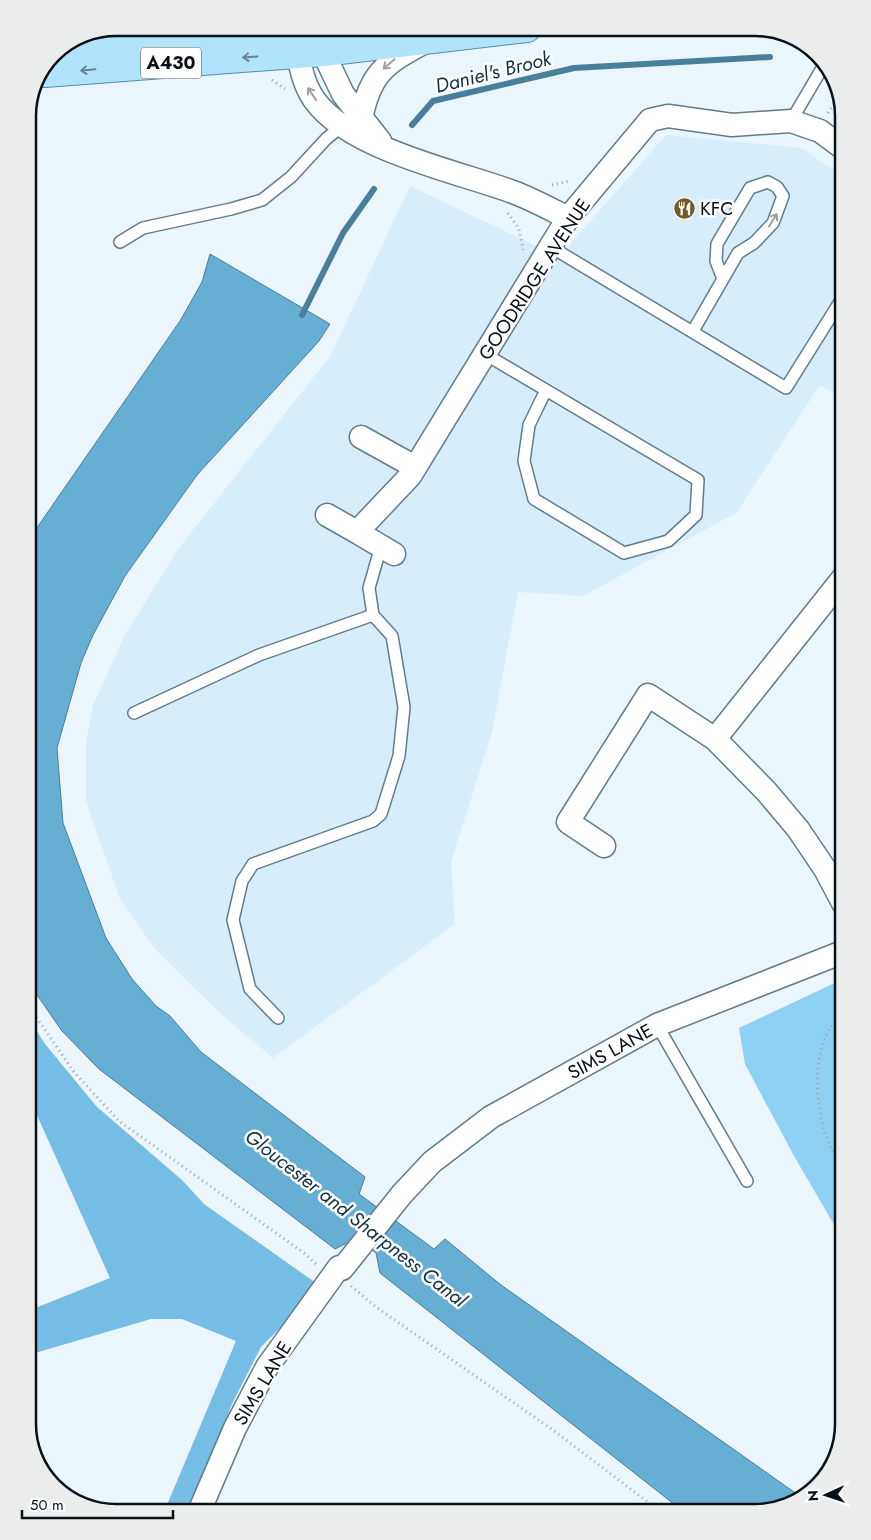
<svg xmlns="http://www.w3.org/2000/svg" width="871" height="1540" font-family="Jost,sans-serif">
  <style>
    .built { fill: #d8edfa }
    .green { fill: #8fd1f5 }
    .forest { fill: #75bde4 }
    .water { fill: #66aed4; stroke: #4a7f9b }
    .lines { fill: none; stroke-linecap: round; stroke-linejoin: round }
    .stream { stroke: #4a7f9b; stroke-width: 6 }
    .lane-casing { stroke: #627c8a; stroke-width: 14 }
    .street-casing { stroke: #627c8a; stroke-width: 25 }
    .primary-casing { stroke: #558dab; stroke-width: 30 }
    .path { stroke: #9aa4ab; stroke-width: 3; stroke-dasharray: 1 4; stroke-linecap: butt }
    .lane { stroke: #fff; stroke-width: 11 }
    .street { stroke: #fff; stroke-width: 22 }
    .primary { stroke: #b2e3fd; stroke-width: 28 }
    .oneway { stroke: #668496 }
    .oneway2 { stroke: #9ca0a2 }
    .labels { text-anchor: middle; stroke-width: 5; stroke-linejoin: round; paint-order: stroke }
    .shield { fill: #fff; stroke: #52585d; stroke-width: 1 }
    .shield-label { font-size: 18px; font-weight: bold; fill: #081117 }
    .poi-label { font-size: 19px; fill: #081117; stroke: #fff; text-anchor: start }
    .street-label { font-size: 19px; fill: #081117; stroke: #fff }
    .water-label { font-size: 20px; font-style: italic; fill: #113243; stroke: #fff }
    .rim { fill: none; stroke: #081117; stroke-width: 2.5 }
  </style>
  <rect width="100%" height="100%" fill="#eaf5fc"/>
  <!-- built -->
  <path class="built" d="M666 135 802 148 843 177V399L820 385 736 513 583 596 518 592 492 732 451 862 455 924 273 1058 223 1016 156 950 120 899 86 802V743L93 705 125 635 178 549 331 355 410 186 564 259 571 243Z"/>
  <!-- green -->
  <path class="green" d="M843 979V1240L794 1156 745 1064 739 1028Z"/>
  <!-- forest -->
  <path class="forest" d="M28 1017 45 1044 97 1107 182 1180 204 1204 316 1283 289 1319 261 1347 232 1404 190 1512H164L236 1341 182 1319H151L28 1355V1311L110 1278 36 1113 28 1103Z"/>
  <!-- water -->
  <path class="water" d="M210 254 330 324 319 341 197 475 125 576 93 635 81 663 57 748 63 823 106 938 132 979 156 1006 170 1016 201 1052 365 1177 359 1194 434 1249 445 1239 501 1285 801 1497 794 1503 755 1512H684L380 1273 376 1253 357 1238 335 1249 99 1069 62 1031 28 982V535L34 532 180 321 202 282Z"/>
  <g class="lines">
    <!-- stream -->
    <g class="stream">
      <path d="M412 125 433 101 574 68 770 57"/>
      <path d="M302 315 343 233 374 189"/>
    </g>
    <defs>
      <g id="lane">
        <path d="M791 121 824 65"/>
        <path d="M120 242 143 228 231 209 262 200 291 177 326 139 344 124"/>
        <path d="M551 247 786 388 843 297"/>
        <path d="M693 331 738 253 754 243 773 223 783 196 777 187 768 182 750 188 717 244 716 261 723 279"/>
        <path d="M485 354 698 480 696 515 668 541 624 553 534 499 524 461 529 425 546 390"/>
        <path d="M134 713 259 655 373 615"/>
        <path d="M278 1018 250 989 233 920 242 881 253 864 373 821 381 814 399 756 404 707 392 636 373 615 369 588 381 546"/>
        <path d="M657 1025 747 1181"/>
      </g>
      <g id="street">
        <path d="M323 52 343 94 380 141"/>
        <path d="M298 53C300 67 303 80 310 93 340 148 457 171 513 192 532 199 550 209 568 218"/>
        <path d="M361 119C370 74 384 64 423 43"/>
        <path d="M361 437 415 467"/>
        <path d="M327 515 357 532"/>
        <path d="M394 554 357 532 410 476 568 218 650 120 668 116 732 125 791 121 820 131 843 148"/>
        <path d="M715 739 843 578"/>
        <path d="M604 846 568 822 648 695 715 739 766 791 798 829 825 869 843 903"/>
        <path d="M199 1512 235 1428 267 1367 339 1267 342 1269 402 1194 432 1162 491 1117 657 1025 843 952"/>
      </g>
      <g id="primary">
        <path d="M61 48 113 43 194 39 280 30 315 37 323 52"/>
        <path d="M45 73 323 52 527 28"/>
      </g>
    </defs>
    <!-- lane casing -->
    <use href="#lane" class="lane-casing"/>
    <!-- street casing -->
    <use href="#street" class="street-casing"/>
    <!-- primary casing -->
    <use href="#primary" class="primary-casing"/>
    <!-- path -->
    <g class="path">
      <path d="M272 80 285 89"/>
      <path d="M828 113 839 97"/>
      <path d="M552 185 570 181"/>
      <path d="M508 213 519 229 523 250"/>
      <path d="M28 1005 74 1072 119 1121 304 1253 317 1265"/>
      <path d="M843 1169C814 1131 804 1046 843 1012"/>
      <path d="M351 1286 376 1307 550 1428 661 1512"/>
    </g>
    <!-- lane -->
    <use href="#lane" class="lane"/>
    <!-- street -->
    <use href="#street" class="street"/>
    <!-- primary -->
    <use href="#primary" class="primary"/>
  </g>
  <!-- one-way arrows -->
  <defs><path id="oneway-shaft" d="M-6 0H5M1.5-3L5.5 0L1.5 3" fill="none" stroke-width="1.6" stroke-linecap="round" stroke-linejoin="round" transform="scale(1.25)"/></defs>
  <g class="oneway">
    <use href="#oneway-shaft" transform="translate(250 57) rotate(176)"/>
    <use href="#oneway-shaft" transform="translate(88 70) rotate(175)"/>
  </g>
  <g class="oneway2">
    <use href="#oneway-shaft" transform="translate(389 64) rotate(140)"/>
    <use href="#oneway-shaft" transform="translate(312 94) rotate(-123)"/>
    <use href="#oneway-shaft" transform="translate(773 220) rotate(-58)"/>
  </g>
  <!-- icons -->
  <defs>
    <symbol id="restaurant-disc" viewBox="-11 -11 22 22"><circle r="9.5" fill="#725a2b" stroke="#fff"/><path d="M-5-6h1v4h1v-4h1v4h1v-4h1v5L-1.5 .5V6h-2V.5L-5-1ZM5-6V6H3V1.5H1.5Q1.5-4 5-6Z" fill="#fff"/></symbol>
  </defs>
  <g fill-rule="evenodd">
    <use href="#restaurant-disc" x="672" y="196" width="25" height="25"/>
  </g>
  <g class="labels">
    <!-- shield labels -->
    <rect class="shield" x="141" y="47.5" width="60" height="31" rx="4"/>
    <g class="shield-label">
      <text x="171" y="69">A430</text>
    </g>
    <!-- poi labels -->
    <g class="poi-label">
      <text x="700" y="215">KFC</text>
    </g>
    <!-- street labels -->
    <g class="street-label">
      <text transform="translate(534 279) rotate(-57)" y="7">GOODRIDGE AVENUE</text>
      <text transform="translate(610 1051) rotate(-29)" y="7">SIMS LANE</text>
      <text transform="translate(262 1383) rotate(-59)" y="7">SIMS LANE</text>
    </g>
    <!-- water labels -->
    <g class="water-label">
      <text transform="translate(493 72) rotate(-14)" y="7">Daniel's Brook</text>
      <text transform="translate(356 1218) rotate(38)" y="7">Gloucester and Sharpness Canal</text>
    </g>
  </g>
  <!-- crop -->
  <path d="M0 0H871V1540H0ZM116 36H755A80 80 0 0 1 835 116V1424A80 80 0 0 1 755 1504H116A80 80 0 0 1 36 1424V116A80 80 0 0 1 116 36Z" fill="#ebecec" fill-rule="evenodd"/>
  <path class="rim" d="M116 36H755A80 80 0 0 1 835 116V1424A80 80 0 0 1 755 1504H116A80 80 0 0 1 36 1424V116A80 80 0 0 1 116 36Z"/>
  <!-- north arrow -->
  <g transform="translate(826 1495) rotate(267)" stroke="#ffffff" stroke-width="4" paint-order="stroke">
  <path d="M0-4L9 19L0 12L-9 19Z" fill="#081117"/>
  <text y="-8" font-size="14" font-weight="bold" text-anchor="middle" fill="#081117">N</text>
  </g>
  <!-- scale -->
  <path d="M22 1510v8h151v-8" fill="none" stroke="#081117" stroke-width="2.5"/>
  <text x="30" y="1510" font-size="15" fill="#081117" stroke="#ffffff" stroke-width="4" paint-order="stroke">50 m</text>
</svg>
